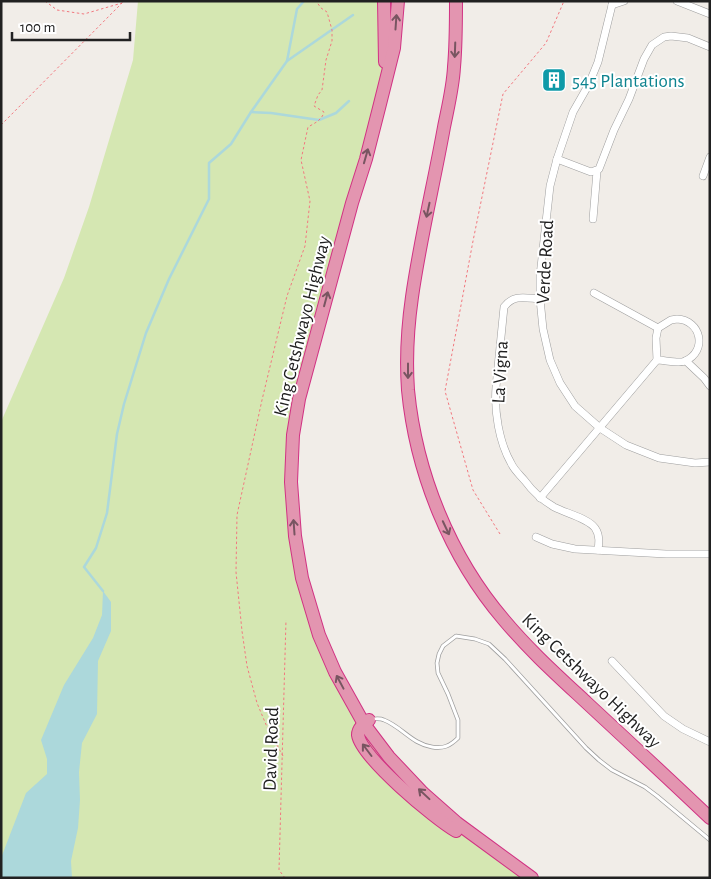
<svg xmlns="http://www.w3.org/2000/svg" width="711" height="879" font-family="'Alegreya Sans',sans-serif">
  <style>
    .grass { fill: #d5e7b2 }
    .water { fill: #acd8db }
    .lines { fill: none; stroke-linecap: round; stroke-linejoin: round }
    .stream { stroke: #acd8db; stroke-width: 2.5 }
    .service-casing { stroke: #9e9e9e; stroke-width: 4.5 }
    .minor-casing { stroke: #9e9e9e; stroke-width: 8 }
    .motorway-casing { stroke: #d13283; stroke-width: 14 }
    .path { stroke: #f2787f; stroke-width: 1; stroke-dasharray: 2.5 2.5; stroke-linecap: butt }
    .service { stroke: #fff; stroke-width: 3 }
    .minor { stroke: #fff; stroke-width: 7 }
    .motorway { stroke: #e395b0; stroke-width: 12 }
    .oneway { stroke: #785561 }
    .labels { text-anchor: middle; stroke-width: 4; stroke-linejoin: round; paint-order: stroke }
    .culture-label { font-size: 19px; fill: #0d838f; stroke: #fff; text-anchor: start }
    .street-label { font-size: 19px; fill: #212121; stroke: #fff }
  </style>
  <rect width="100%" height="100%" fill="#f1ede8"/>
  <!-- grass -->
  <path class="grass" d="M138 1H398L396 30 293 435 302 578 352 704 423 793 532 878H1V422L64 278 89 207 133 60Z"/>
  <!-- water -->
  <path class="water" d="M103 591 111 602V631L98 661 97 714 82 743 79 772 80 800 78 828 71 861 72 878H1V858L26 793 47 774V759L41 740 64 685 93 638 102 615Z"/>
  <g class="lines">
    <!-- stream -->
    <g class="stream">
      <path d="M287 61 353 15"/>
      <path d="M251 112 271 113 319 120 336 113 349 101"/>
      <path d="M103 591 84 567 96 548 107 513 117 434 124 404 146 333 169 279 209 199V163L231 144 251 112 287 61 297 9 304 1"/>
    </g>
    <defs>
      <path id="service" d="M372 719C376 719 380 718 384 720 402 727 412 744 432 747 443 749 450 746 458 738V720L448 694 438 673 437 663 439 654 443 646 456 636 475 639 489 644 505 659 586 748 599 760 612 770 645 787 657 796 710 840"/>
      <g id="minor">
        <path d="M613 1 598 62 589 84 573 112 557 159 550 186 540 276V299L543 329 550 360 560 383 575 406 600 428 626 445 659 458 695 463 710 462"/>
        <path d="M677 1 710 14"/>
        <path d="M612 5 624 1"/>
        <path d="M557 159 591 172 599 169 614 130 629 99 644 59 652 45 664 37 671 36 688 38 710 47"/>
        <path d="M703 176 710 157"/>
        <path d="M593 219 597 171"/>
        <path d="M594 293 658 328"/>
        <path d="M540 299C525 298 514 294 504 307L496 387C494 411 499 442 511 463 514 470 520 475 525 481 533 492 542 500 554 507 565 513 588 518 595 528 600 535 599 543 598 550"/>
        <path d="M677 319C701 320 708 351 685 361 680 364 664 360 657 360L656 338 658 328 671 320Z"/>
        <path d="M686 361 704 378 710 386"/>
        <path d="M540 498 657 360"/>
        <path d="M536 537 552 544 575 549 666 554H710"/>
        <path d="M612 661 664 716 683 729 710 742"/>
      </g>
      <g id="motorway">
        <path d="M384 1 385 62"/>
        <path d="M398 1 394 48 379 108 366 159 352 203 299 399 293 435 292 458 291 482 295 536 302 578 319 635 335 672 364 724 389 757 423 793 457 823 532 878"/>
        <path d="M456 1C456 23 456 45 454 67 453 87 448 107 444 127 434 183 420 240 412 297 408 325 406 362 408 390 416 473 450 557 504 620 529 650 558 676 587 703 628 741 669 779 710 818"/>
        <path d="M369 720C364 724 358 728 358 735 361 757 435 819 456 831"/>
      </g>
    </defs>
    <!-- service casing -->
    <use href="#service" class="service-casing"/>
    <!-- minor casing -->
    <use href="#minor" class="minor-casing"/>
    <!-- motorway casing -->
    <use href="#motorway" class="motorway-casing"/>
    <!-- path -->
    <g class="path">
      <path d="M45 1 57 10 84 14 122 3"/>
      <path d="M1 125 124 1"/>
      <path d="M500 534 473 490 445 391 473 241 503 94 546 43 564 1"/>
      <path d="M283 756 267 727 257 703 247 666 242 631 236 572 237 515 262 400 287 296 305 246 310 201 301 160 308 127C315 123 322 120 324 112L314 106 318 95 322 90 326 60 332 41V30L327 12 321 8 316 1"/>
      <path d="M285 878 279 870 286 620"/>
    </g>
    <!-- service -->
    <use href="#service" class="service"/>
    <!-- minor -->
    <use href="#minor" class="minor"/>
    <!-- motorway -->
    <use href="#motorway" class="motorway"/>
  </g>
  <!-- one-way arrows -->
  <defs><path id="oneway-shaft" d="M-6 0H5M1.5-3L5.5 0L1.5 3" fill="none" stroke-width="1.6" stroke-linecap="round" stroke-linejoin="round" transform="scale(1.25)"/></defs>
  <g class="oneway">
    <use href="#oneway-shaft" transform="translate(396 22) rotate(-86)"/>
    <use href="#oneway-shaft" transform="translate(455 50) rotate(92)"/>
    <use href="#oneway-shaft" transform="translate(366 156) rotate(-74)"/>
    <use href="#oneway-shaft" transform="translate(428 210) rotate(102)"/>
    <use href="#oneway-shaft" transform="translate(326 299) rotate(-75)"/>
    <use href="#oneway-shaft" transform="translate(408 371) rotate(90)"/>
    <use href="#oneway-shaft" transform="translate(294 527) rotate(-94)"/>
    <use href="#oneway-shaft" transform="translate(446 528) rotate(65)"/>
    <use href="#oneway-shaft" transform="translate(340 682) rotate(-118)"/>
    <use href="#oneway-shaft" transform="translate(367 750) rotate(-127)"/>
    <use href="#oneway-shaft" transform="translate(424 794) rotate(-137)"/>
  </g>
  <!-- icons -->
  <defs>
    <symbol id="building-square" viewBox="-11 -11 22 22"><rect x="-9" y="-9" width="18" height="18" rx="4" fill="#0f9aa8" stroke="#fff"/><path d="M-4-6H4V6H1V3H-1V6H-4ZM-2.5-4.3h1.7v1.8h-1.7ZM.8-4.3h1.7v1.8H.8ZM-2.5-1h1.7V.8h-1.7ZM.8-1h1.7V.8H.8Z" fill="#fff"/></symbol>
  </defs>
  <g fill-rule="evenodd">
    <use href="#building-square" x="540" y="66" width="28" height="28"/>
  </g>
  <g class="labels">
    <!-- culture labels -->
    <g class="culture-label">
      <text x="572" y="87">545 Plantations</text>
    </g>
    <!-- street labels -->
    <g class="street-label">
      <text transform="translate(544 262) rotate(-87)" y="7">Verde Road</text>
      <text transform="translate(301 326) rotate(-76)" y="7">King Cetshwayo Highway</text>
      <text transform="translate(499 372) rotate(-87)" y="7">La Vigna</text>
      <text transform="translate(592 680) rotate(44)" y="7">King Cetshwayo Highway</text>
      <text transform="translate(270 749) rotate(-88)" y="7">David Road</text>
    </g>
  </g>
  <!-- border -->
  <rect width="711" height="879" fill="none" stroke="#212121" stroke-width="5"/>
  <!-- scale -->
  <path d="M12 32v8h118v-8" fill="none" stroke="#212121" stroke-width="2.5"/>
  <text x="20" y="32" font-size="15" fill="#212121" stroke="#ffffff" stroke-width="4" paint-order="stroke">100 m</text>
</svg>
